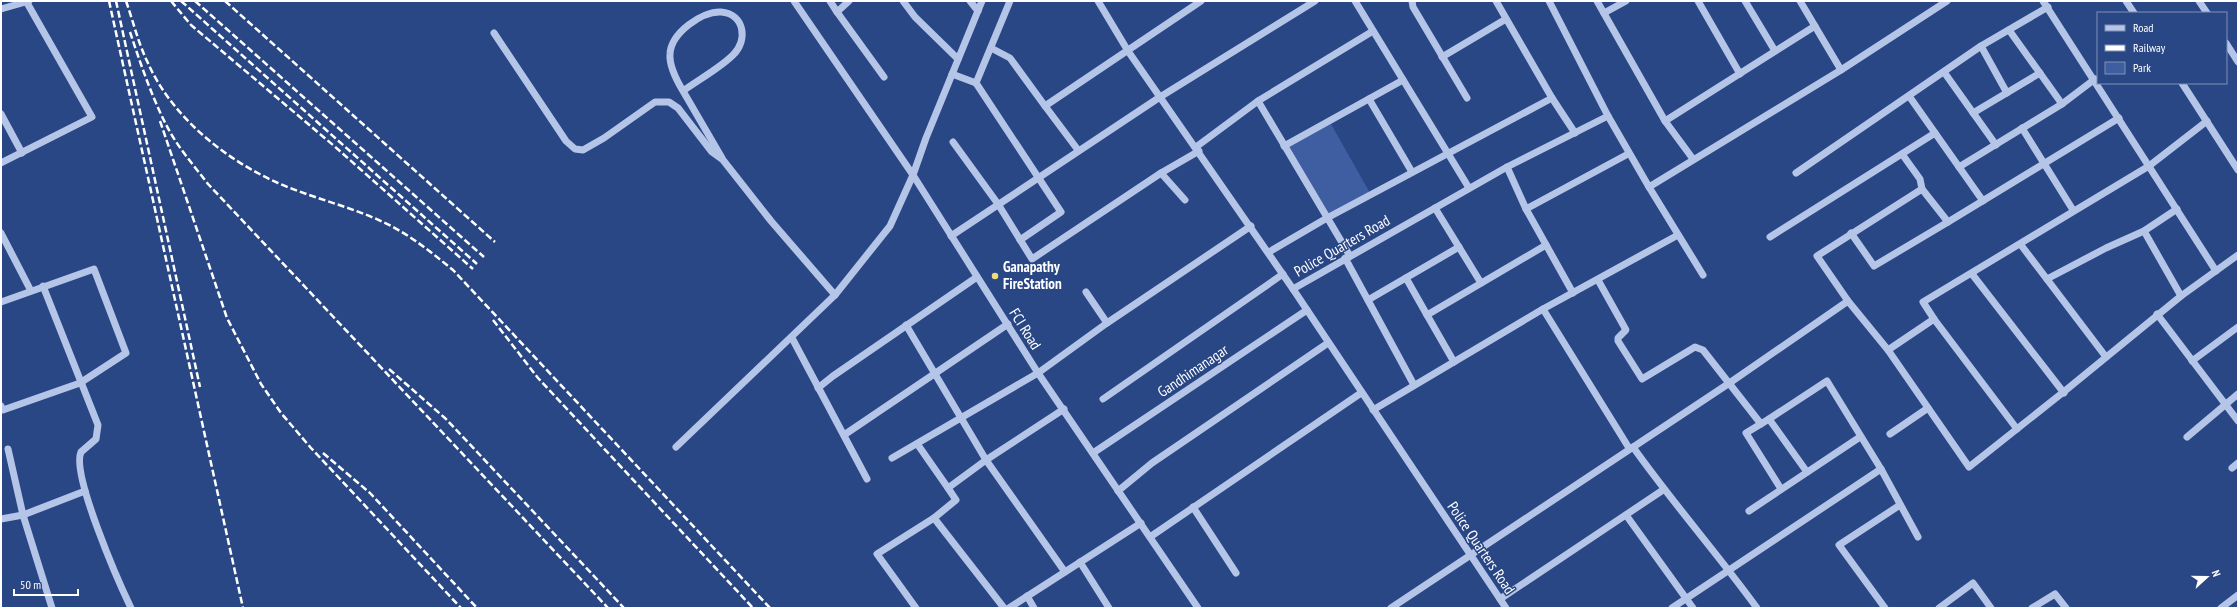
<svg xmlns="http://www.w3.org/2000/svg" width="2239" height="609" font-family="'PT Sans Narrow',sans-serif">
  <style>
    .green { fill: #3e5ea1 }
    .lines { fill: none; stroke-linecap: round; stroke-linejoin: round }
    .minor { stroke: #b4c5e7; stroke-width: 7 }
    .rail { stroke: #fff; stroke-width: 2.5; stroke-dasharray: 7 3; stroke-linecap: butt }
    .poi-dot { fill: #eedb7c; stroke: #294685; stroke-width: 1.5 }
    .labels { text-anchor: middle; stroke-width: 3; stroke-linejoin: round; paint-order: stroke }
    .street-label { font-size: 15px; fill: #fff; stroke: #294685 }
    .poi-label { font-size: 15px; font-weight: bold; fill: #fff; stroke: #294685; text-anchor: start }
  </style>
  <rect width="100%" height="100%" fill="#294685"/>
  <!-- green -->
  <path class="green" d="M1331 124 1370 193 1329 215 1288 147Z"/>
  <g class="lines">
    <!-- minor -->
    <g class="minor">
      <path d="M830 1 837 12"/>
      <path d="M849 1 837 12 884 77"/>
      <path d="M903 1 915 17 958 59"/>
      <path d="M970 1 978 11"/>
      <path d="M982 1 926 138 913 175 1038 373 1198 608"/>
      <path d="M1010 1 976 83 1061 212 1020 240"/>
      <path d="M1098 1 1128 51 1293 289"/>
      <path d="M1355 1 1469 188"/>
      <path d="M1412 1 1413 7 1467 98"/>
      <path d="M1496 1 1552 98 1575 133"/>
      <path d="M1597 1 1665 121 1815 26"/>
      <path d="M1698 1 1740 74"/>
      <path d="M1745 1 1775 51"/>
      <path d="M1800 1 1841 70"/>
      <path d="M2043 1 2216 271"/>
      <path d="M2126 1 2134 13"/>
      <path d="M2199 1 2207 13"/>
      <path d="M1 9 29 1"/>
      <path d="M1604 13 1626 1"/>
      <path d="M2009 30 2062 104"/>
      <path d="M494 33 566 141 575 149 583 150 604 138 655 102H669L678 108 712 152 723 160 771 221 835 295"/>
      <path d="M2226 43 2238 62"/>
      <path d="M1981 46 2007 93"/>
      <path d="M991 48 1010 58 1045 106"/>
      <path d="M1442 57 1506 19"/>
      <path d="M1944 72 1996 145"/>
      <path d="M952 74 976 83"/>
      <path d="M2182 83 2238 170"/>
      <path d="M683 91C698 80 720 68 733 55 748 41 745 14 721 12 702 11 671 33 670 54 669 66 677 81 683 91L722 158"/>
      <path d="M1909 96 1983 201"/>
      <path d="M1369 99 1412 172"/>
      <path d="M1258 101 1350 256"/>
      <path d="M1973 113 2040 73"/>
      <path d="M1 114 22 153"/>
      <path d="M1608 116 1649 187 1841 70 1947 1"/>
      <path d="M1665 121 1693 159"/>
      <path d="M2022 128 2073 210"/>
      <path d="M953 142 998 204 1032 259 1161 173 1185 200"/>
      <path d="M1284 146 1403 80"/>
      <path d="M1196 147 1258 101 1373 31"/>
      <path d="M1078 150 1045 106 1201 1"/>
      <path d="M1902 154 1920 179 1922 189"/>
      <path d="M1 163 92 117 26 1"/>
      <path d="M1507 167 1526 209"/>
      <path d="M1959 167 2062 104 2095 79"/>
      <path d="M1161 173 1199 151"/>
      <path d="M1796 173 1981 46 2048 7"/>
      <path d="M1649 187 1703 275"/>
      <path d="M1435 208 1481 283"/>
      <path d="M2144 231 2181 296"/>
      <path d="M1 233 31 291"/>
      <path d="M1851 233 1874 266 1948 222"/>
      <path d="M951 236 1160 97 1315 1"/>
      <path d="M1770 237 1935 133"/>
      <path d="M2021 245 2106 357"/>
      <path d="M1269 252 1327 218 1552 98"/>
      <path d="M1345 258 1414 385"/>
      <path d="M1972 274 2064 393"/>
      <path d="M1406 278 1427 315"/>
      <path d="M2047 279 2106 248 2144 231 2177 209"/>
      <path d="M1598 280 1626 330 1618 338V341L1642 379 1695 347 1703 350 1761 424"/>
      <path d="M43 286 98 425 96 439 81 452C71 474 119 583 131 608"/>
      <path d="M1573 293 1526 209 1628 154"/>
      <path d="M1368 300 1459 247"/>
      <path d="M1848 301 1817 256 1922 189 1948 222 2119 118"/>
      <path d="M1 302 94 269 126 353 80 383 3 410 1 406"/>
      <path d="M1543 309 1678 235"/>
      <path d="M2157 314 2238 421"/>
      <path d="M1934 319 2017 429"/>
      <path d="M1107 323 1251 226"/>
      <path d="M906 325 986 460 1065 572"/>
      <path d="M792 338 867 479"/>
      <path d="M1888 350 1969 467 2066 390 2181 296 2238 255"/>
      <path d="M2192 361 2238 327"/>
      <path d="M1454 362 1427 315 1546 245"/>
      <path d="M818 388 833 376 977 277"/>
      <path d="M1103 399 1283 274"/>
      <path d="M1373 410 1543 309 1629 448"/>
      <path d="M1769 419 1827 381 1881 469 1918 537"/>
      <path d="M1890 434 1928 408"/>
      <path d="M844 435 1008 324"/>
      <path d="M2187 437 2238 394"/>
      <path d="M918 445 948 488 986 460 1064 409"/>
      <path d="M676 447 835 295 890 226 913 175 794 1"/>
      <path d="M1633 447C1672 502 1717 553 1757 608"/>
      <path d="M8 449 23 515 52 608"/>
      <path d="M1093 453 1307 310"/>
      <path d="M892 458 1038 373 1107 323 1086 292"/>
      <path d="M2232 468 2238 463"/>
      <path d="M1781 489 1746 433 1769 419 1807 472"/>
      <path d="M1118 491 1152 463 1328 343"/>
      <path d="M1193 507 1236 573"/>
      <path d="M1749 511 1860 437"/>
      <path d="M1626 515 1693 608"/>
      <path d="M934 518 956 500 948 488"/>
      <path d="M1 519 23 515 85 491"/>
      <path d="M1150 537 1361 393"/>
      <path d="M1080 562 1109 608"/>
      <path d="M1027 596 1034 608"/>
      <path d="M1500 599 1663 490"/>
      <path d="M916 608 877 554 934 518 1004 608"/>
      <path d="M1009 608 1141 523"/>
      <path d="M1391 608 1728 384 1848 301 1888 350 1934 319 1923 302 2149 166 2207 121"/>
      <path d="M1506 608 1293 289 1507 167 1608 116 1549 1"/>
      <path d="M1672 608 1881 469"/>
      <path d="M1885 608 1839 545 1900 505"/>
      <path d="M1939 608 1973 583 1991 608"/>
      <path d="M2032 608 2055 594 2066 608"/>
      <path d="M2221 608 2238 595"/>
    </g>
    <!-- rail -->
    <g class="rail">
      <path d="M109 1 243 608"/>
      <path d="M116 1 200 387"/>
      <path d="M126 1C133 21 138 42 147 61 171 116 224 159 278 183 312 198 349 206 383 222 409 234 431 252 453 270L770 608"/>
      <path d="M171 1 191 25 333 145 473 269"/>
      <path d="M181 1 477 264"/>
      <path d="M195 1 484 257"/>
      <path d="M225 1 495 242"/>
      <path d="M130 32C141 65 153 101 170 132 181 151 195 167 208 184L608 608"/>
      <path d="M160 121 227 318 261 384 281 413 311 448 461 608"/>
      <path d="M493 320 538 378 753 608"/>
      <path d="M389 369 446 419 624 608"/>
      <path d="M323 453 370 493 477 608"/>
    </g>
  </g>
  <!-- markers -->
  <circle class="poi-dot" cx="995" cy="276" r="4"/>
  <g class="labels">
    <!-- street labels -->
    <g class="street-label">
      <text transform="translate(1342 246) rotate(-30)" y="5">Police Quarters Road</text>
      <text transform="translate(1025 329) rotate(58)" y="5">FCI Road</text>
      <text transform="translate(1193 371) rotate(-34)" y="5">Gandhimanagar</text>
      <text transform="translate(1481 548) rotate(56)" y="5">Police Quarters Road</text>
    </g>
    <!-- poi labels -->
    <g class="poi-label">
      <text x="1003" y="272">Ganapathy<tspan x="1003" dy="17">FireStation</tspan></text>
    </g>
  </g>
  <!-- border -->
  <rect width="2239" height="609" fill="none" stroke="#ffffff" stroke-width="4"/>
  <!-- legend -->
  <rect x="2097" y="12" width="130" height="72" fill="#294685" stroke="#7f90b6"/>
  <rect x="2105" y="25" width="20" height="6" fill="#b4c5e7" stroke="#7f90b6"/>
  <text x="2133" y="32" font-size="12" fill="#ffffff">Road</text>
  <rect x="2105" y="45" width="20" height="6" fill="#ffffff" stroke="#7f90b6"/>
  <text x="2133" y="52" font-size="12" fill="#ffffff">Railway</text>
  <rect x="2105" y="62" width="20" height="12" fill="#3e5ea1" stroke="#7f90b6"/>
  <text x="2133" y="72" font-size="12" fill="#ffffff">Park</text>
  <!-- north arrow -->
  <g transform="translate(2207 577) rotate(69)" stroke="#294685" stroke-width="3" paint-order="stroke">
  <path d="M0-3L7 15L0 10L-7 15Z" fill="#ffffff"/>
  <text y="-6" font-size="11" font-weight="bold" text-anchor="middle" fill="#ffffff">N</text>
  </g>
  <!-- scale -->
  <path d="M14 589v6h64v-6" fill="none" stroke="#ffffff" stroke-width="2"/>
  <text x="20" y="589" font-size="12" fill="#ffffff" stroke="#294685" stroke-width="3" paint-order="stroke">50 m</text>
</svg>
